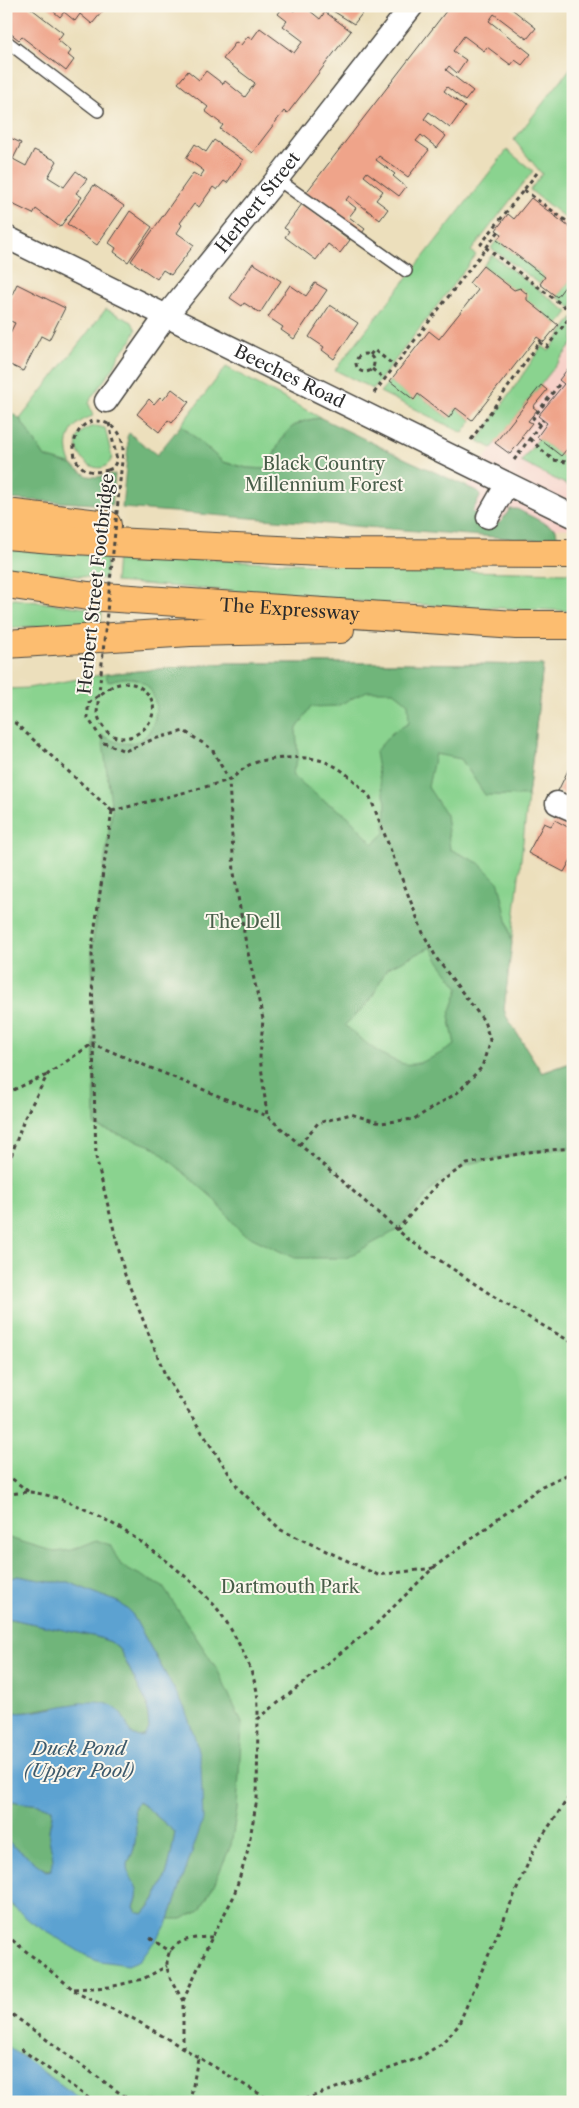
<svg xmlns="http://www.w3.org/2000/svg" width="579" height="2108" font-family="'Libre Caslon Text',serif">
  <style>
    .built { fill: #f7d1c9 }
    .green { fill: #8ad38f; stroke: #5a7f5d }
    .forest { fill: #6fb57a; stroke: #4d7052; fill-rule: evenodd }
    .water { fill: #5ba2d1; stroke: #43667e; fill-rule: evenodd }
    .building { fill: #efa48a }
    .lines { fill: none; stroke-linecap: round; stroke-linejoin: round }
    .service-casing { stroke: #484641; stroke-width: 14 }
    .minor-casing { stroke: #484641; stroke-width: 25 }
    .trunk-casing { stroke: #484641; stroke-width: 30 }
    .path { stroke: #484641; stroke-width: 3; stroke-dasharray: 4 4; stroke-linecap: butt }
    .service { stroke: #fff; stroke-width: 11 }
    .minor { stroke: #fff; stroke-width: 22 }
    .trunk { stroke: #fcbd6f; stroke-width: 28 }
    .path-bridge { stroke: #484641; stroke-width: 3; stroke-dasharray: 4 4; stroke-linecap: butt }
    .labels { text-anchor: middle; stroke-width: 4; stroke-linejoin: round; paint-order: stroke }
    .street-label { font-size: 18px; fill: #2b2b2b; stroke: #fbf7ec }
    .park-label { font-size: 18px; fill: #485d49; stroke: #fbf7ec }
    .water-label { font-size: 19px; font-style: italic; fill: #3e5b6d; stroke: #fbf7ec }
  </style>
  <rect width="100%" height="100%" fill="#fbf7ec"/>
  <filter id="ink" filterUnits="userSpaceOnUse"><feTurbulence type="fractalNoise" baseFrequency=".02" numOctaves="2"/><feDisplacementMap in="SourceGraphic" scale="10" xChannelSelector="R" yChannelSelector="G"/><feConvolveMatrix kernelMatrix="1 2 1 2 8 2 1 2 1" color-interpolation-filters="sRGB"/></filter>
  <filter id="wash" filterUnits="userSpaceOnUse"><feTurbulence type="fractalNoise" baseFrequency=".0096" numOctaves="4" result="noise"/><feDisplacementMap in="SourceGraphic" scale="20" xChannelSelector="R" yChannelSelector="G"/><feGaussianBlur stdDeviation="1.12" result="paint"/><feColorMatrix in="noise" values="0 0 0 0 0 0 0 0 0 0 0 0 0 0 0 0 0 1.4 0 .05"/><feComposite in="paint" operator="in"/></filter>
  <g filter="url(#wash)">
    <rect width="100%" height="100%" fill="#ecdfbc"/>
    <!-- built -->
    <path class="built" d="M573 343V529L448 523 477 468 492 448Z"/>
    <!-- green -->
    <g class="green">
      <path d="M573 65V203L569 207 573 211V224L530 190 542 174 514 140Z"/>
      <path d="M507 150 533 171 471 251 476 255 373 389 335 370Z"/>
      <path d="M497 240 545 277 540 284 491 248Z"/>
      <path d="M492 255 568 312 558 325 483 266Z"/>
      <path d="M573 276V309L557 297Z"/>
      <path d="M106 309 132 322 136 330 131 341 119 355 114 367 91 398 89 404 93 416C69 423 62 443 72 465L45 457 20 419Z"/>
      <path d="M573 317V343L492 448 478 441 542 346 549 351Z"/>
      <path d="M226 367 321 418C283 422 283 438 267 469L247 468 223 462 181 425Z"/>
      <path d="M390 381 414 399 418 394 448 418 456 408 472 420 463 433 380 392Z"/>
      <path d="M96 426 105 428 112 458C98 490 50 435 96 426Z"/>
      <path d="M539 438 561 456 567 449 573 453V488L521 462Z"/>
      <path d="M6 549 107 556 105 579 6 568Z"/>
      <path d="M117 555 460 571 573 573V611L383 603 115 582Z"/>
      <path d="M6 598 102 610 101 623 6 628Z"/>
      <path d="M227 663H397L543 665 504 1009 506 1016 542 1073 573 1062V2102H6V689L28 688 106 674Z"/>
    </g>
    <!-- forest -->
    <g class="forest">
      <path d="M6 409 20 419 45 457 72 465 88 476 97 477 115 474 112 505 6 499Z"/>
      <path d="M321 418 408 460 479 492 480 497 472 512 495 523H500L510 509H517L556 529 558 542 122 508 128 446 127 437 129 433 157 455 181 425 223 462 247 468 267 469C283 438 283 422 321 418Z"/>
      <path d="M227 663H397L543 665 528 796 485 795 461 759 435 754 428 787 446 815 450 849 479 863 499 883 512 943 504 1009 506 1016 542 1073 573 1062V1148L528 1152 467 1164 437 1184 397 1230 346 1258H294L242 1233 212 1197 154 1147 95 1126 92 947 112 811 102 735C167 775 178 655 108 682L106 674ZM367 691H393L408 703 409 723 392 733 375 752 380 782 386 802 385 833 373 844 348 816 320 798 292 775 298 757 296 730 311 707 337 706ZM431 947 437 959 459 988 449 1016 455 1045C443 1052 419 1067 404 1064 382 1058 362 1040 345 1025L370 1001 387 968Z"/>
      <path d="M6 1537 55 1552 72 1550 97 1540 110 1545 121 1565 163 1587 217 1669 242 1723 237 1809 231 1845 213 1887 200 1910 182 1919H169L191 1850 185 1709 132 1614 120 1603 68 1582H50L18 1576 6 1580Z"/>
      <path d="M6 1618 97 1637 111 1642 120 1650 147 1704 149 1729 144 1736 139 1737 129 1733 126 1722 53 1707 19 1713 6 1710Z"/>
      <path d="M6 1799C21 1805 38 1802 52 1809 53 1818 48 1826 49 1836 49 1847 57 1861 51 1870 39 1871 16 1848 6 1840Z"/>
      <path d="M137 1802 146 1807 175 1832C170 1865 166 1888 143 1914L137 1912 134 1907C144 1886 129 1884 128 1867 128 1860 133 1854 134 1848 135 1843 135 1837 135 1832 136 1822 132 1811 137 1802Z"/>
    </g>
    <!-- water -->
    <g class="water">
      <path d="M18 1576 50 1582H68L120 1603 132 1614 185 1709 195 1738 201 1765 203 1820 167 1925 140 1960 128 1965 100 1961 85 1955 31 1922 6 1900V1840L46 1871 51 1870C56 1861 50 1848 49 1838 48 1827 53 1819 52 1809 38 1802 21 1805 6 1799V1710C21 1719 70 1702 91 1702 115 1702 122 1710 130 1733L139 1737 144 1736 149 1729 147 1704 120 1650 111 1642 97 1637 6 1618V1580ZM138 1802 146 1807 175 1832C170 1863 166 1890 143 1914L137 1912 134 1907C144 1883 129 1885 128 1866 128 1860 133 1854 134 1848 137 1834 136 1821 134 1808Z"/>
      <path d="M6 2045 85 2102H6Z"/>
    </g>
    <g id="blocks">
      <!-- building -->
      <g class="building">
        <path d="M6 6H28L63 33 58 40 71 51 68 55 74 60 66 71 22 37 19 40 6 30Z"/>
        <path d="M47 6H105L106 7 92 24 80 14 75 21 64 12 60 17Z"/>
        <path d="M284 6H288L294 11 297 6H304L320 19 325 12 351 31 287 114 284 111 252 153 220 129 223 125 205 111 208 107 178 83 188 71 199 80 206 71 223 84 225 81 245 97 255 83 223 59 236 42 241 45 248 36 252 39 260 28 294 53 303 41 283 26 287 21 278 14Z"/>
        <path d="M325 6H368L354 24Z"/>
        <path d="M450 6H508L536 28 527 39 494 14 489 21 531 54 522 65 515 60 511 65 487 47 484 51 464 36 453 51 466 60 457 73 449 66 446 70 473 91 465 101 447 87 444 91 465 107 450 128 429 112 427 115 424 119 446 136 437 148 421 135 416 141 429 150 408 177 379 156 376 160 395 174 393 176 406 187 399 196 367 172 364 176 383 191 376 200 388 209 380 220 349 196 346 200 356 208 349 217 365 229 362 233 305 194Z"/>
        <path d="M6 136 21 143 13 159 26 166 34 150 57 161 48 177 64 187 76 171 87 179 76 193 82 197 60 227 36 209 33 214 6 201Z"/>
        <path d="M214 140 243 160 227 183 224 181 217 190 213 187 199 207 194 204 180 223 182 225 177 233 194 245 171 275 163 270 157 279 131 261 193 173 200 177 204 171 186 158 195 144 206 152Z"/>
        <path d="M94 185 124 206 97 245 67 224Z"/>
        <path d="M531 198 573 230V276L557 297 540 284 545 277 497 240 502 234 496 230 508 214 514 219Z"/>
        <path d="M302 204 350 240 340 253 328 244 316 260 285 237 289 231 284 228Z"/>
        <path d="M130 211 152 227 128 262 114 252 116 248 109 243Z"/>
        <path d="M253 263 281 281 260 313 244 303 242 306 230 298Z"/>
        <path d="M483 266 514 290 520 288 527 294V300L558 325 544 342 537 337 472 420 456 408 449 418 418 394 414 400 390 381 429 331 439 339 478 290 469 283Z"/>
        <path d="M315 283 327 290 294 339 281 330 283 327 268 317 290 285 306 296Z"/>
        <path d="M17 284 65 308 49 340 41 336 23 371 6 363V341L15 323 6 319V307Z"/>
        <path d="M330 305 358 323 334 359 322 350 324 347 309 337Z"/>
        <path d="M573 362V453L567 449 561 456 537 437 547 423 538 416 564 384 559 380Z"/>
        <path d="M541 385 547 390 533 407 537 410 528 421 532 423 521 437 523 438 510 454 495 443Z"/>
        <path d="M172 389 189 402 172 423 168 420 159 432 137 414 149 399 154 404 160 397 163 400Z"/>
        <path d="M573 760V798L558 791Z"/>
        <path d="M555 820 573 830 570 834 573 836V856L564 872 528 853 544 823 551 826Z"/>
      </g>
    </g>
  </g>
  <g filter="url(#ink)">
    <use href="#blocks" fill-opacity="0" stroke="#484641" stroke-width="1"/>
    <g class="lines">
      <defs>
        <g id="service">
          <path d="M6 41 98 111"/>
          <path d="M277 179 406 271"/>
        </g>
        <g id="minor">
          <path id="s1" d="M6 237 573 516"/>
          <path id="s2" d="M106 401 166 316 277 179 412 6"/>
          <path d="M488 517 507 484"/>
          <path d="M557 803 573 810"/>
        </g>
        <g id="trunk">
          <path d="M6 513 107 525"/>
          <path d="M6 535 52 539 341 553 573 554"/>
          <path id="s3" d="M6 584 88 596 516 625H573"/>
          <path d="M6 644 190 632 340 629"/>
        </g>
      </defs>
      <!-- service casing -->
      <use href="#service" class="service-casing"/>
      <!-- minor casing -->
      <use href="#minor" class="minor-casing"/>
      <!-- trunk casing -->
      <use href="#trunk" class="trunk-casing"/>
      <!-- path -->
      <g class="path">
        <path d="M537 173 481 244 573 313"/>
        <path d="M524 190 573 226"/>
        <path d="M539 342 547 347 573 313"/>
        <circle cx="365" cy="363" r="9"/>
        <path d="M370 355 374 350 395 366"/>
        <path d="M372 369 385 379"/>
        <path d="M374 393 499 231"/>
        <path d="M540 425 533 418 561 382"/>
        <path d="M530 439 553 460 573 463"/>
        <path d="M471 440 541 340"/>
        <path d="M514 460 543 420"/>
        <path d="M108 470 113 468 117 460 109 423"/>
        <path d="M111 687 88 703V718L104 743 125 751 154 739 184 731 212 749 229 780 234 873 246 944 263 1019 260 1057 267 1116"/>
        <path d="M6 722 15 723 112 811"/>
        <path d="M112 811 92 947 93 1044 267 1116 408 1239 502 1302 573 1343"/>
        <path d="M112 811C150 801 188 792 226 781 235 778 242 768 251 764 262 760 273 759 285 758 327 755 342 767 370 797L423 933 437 959 484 1021 490 1040 482 1067 457 1093 414 1119 380 1123 351 1114 318 1123 300 1144"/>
        <path d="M93 1044 96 1157 125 1275 166 1377 239 1489 281 1530 378 1575 433 1568"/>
        <path d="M6 1093 47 1075"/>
        <path d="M6 1171 24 1119 48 1074 92 1044"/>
        <path d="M397 1230 437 1184 467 1164 528 1152 573 1148"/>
        <path d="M6 1474 29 1492"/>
        <path d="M6 1494C14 1494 22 1492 29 1492 89 1498 177 1562 215 1606 231 1625 253 1668 257 1692 258 1700 258 1710 258 1719"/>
        <path d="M6 1935 79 1994 132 2018 183 2048"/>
        <path d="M150 1938 171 1952"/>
        <path d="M74 1989 110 1987 143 1979 167 1966"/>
        <path d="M183 2001C178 1991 167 1976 167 1965 166 1940 193 1937 212 1937"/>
        <path d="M6 2010 132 2102"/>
        <path d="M21 2049 94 2102"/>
        <path d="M190 2102 198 2058"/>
        <path d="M273 2102 183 2048V2001L212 1937 233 1898 247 1854 257 1799 258 1719 373 1627 433 1568 542 1486 573 1472"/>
        <path d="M297 2102 419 2058 441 2044 458 2026 535 1847 573 1791"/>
      </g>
      <!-- service -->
      <use href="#service" class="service"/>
      <!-- minor -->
      <use href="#minor" class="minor"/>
      <!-- trunk -->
      <use href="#trunk" class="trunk"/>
      <!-- path-bridge -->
      <path class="path-bridge" d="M108 470C56 485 69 402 110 425 120 430 123 440 123 451L97 713C113 770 181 715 141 688 131 681 121 682 111 687"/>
    </g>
  </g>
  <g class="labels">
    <!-- street labels -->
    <g class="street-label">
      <text dy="6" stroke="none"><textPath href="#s2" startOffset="250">Herbert Street</textPath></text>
      <text dy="6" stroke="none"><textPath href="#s1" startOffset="316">Beeches Road</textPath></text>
      <text transform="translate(96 584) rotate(-84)" y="6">Herbert Street Footbridge</text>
      <text dy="6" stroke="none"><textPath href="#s3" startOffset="285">The Expressway</textPath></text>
    </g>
    <!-- park labels -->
    <g class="park-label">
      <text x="324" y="470">Black Country<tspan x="324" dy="21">Millennium Forest</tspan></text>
      <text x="243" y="928">The Dell</text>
      <text x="290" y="1593">Dartmouth Park</text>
    </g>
    <!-- water labels -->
    <g class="water-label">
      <text x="79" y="1755">Duck Pond<tspan x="79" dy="22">(Upper Pool)</tspan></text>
    </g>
  </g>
  <!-- margin -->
  <rect width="579" height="2108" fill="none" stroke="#fbf7ec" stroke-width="25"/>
</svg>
